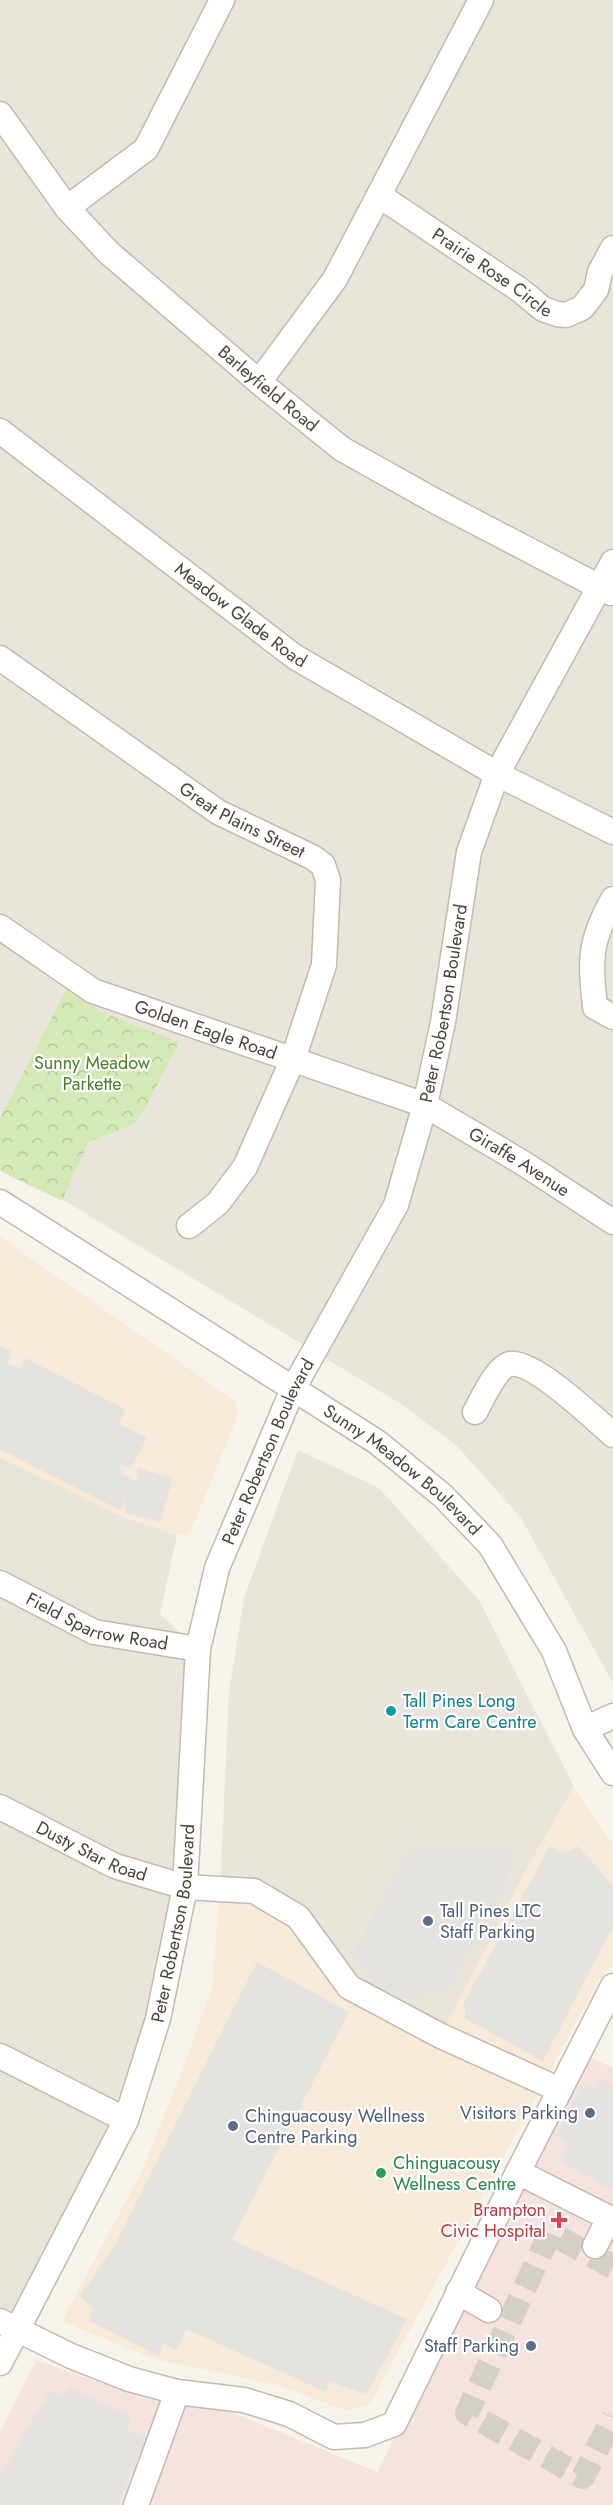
<svg xmlns="http://www.w3.org/2000/svg" width="613" height="2505" font-family="Jost,sans-serif">
  <style>
    .residential { fill: #eae5da }
    .commercial { fill: #f7ead8 }
    .medical { fill: #f6e3e0 }
    .park { fill: url(#park-crowns) }
    .parking { fill: #e5e3e0 }
    .lines { fill: none; stroke-linecap: round; stroke-linejoin: round }
    .minor-tunnel { stroke: #d4d0c8; stroke-width: 24; stroke-dasharray: 24 12; stroke-linecap: butt }
    .minor-casing { stroke: #c2bbae; stroke-width: 27 }
    .minor { stroke: #fff; stroke-width: 24 }
    .culture-dot { fill: #0f9aa8; stroke: #fff; stroke-width: 2 }
    .service-dot { fill: #5c6f8a; stroke: #fff; stroke-width: 2 }
    .leisure-dot { fill: #2e9e5b; stroke: #fff; stroke-width: 2 }
    .health-dot { fill: #e0444e; stroke: #fff; stroke-width: 2 }
    .labels { text-anchor: middle; stroke-width: 4.5; stroke-linejoin: round; paint-order: stroke }
    .street-label { font-size: 18px; fill: #4b4439; stroke: #fff }
    .park-label { font-size: 18px; fill: #4a7f2a; stroke: #fff }
    .culture-label { font-size: 18px; fill: #0d838f; stroke: #fff; text-anchor: start }
    .service-label { font-size: 18px; fill: #4e5e75; stroke: #fff; text-anchor: start }
    .leisure-label { font-size: 18px; fill: #27864d; stroke: #fff; text-anchor: start }
    .health-label { font-size: 18px; fill: #be3a42; stroke: #fff; text-anchor: end }
  </style>
  <defs>
    <pattern id="park-crowns" width="20" height="18" patternUnits="userSpaceOnUse" patternTransform="scale(1.5)"><rect width="20" height="18" fill="#d2eab5"/><path d="M2 6a3 3 0 1 1 6 0M12 15a3 3 0 1 1 6 0" fill="none" stroke="#b6ca9c"/></pattern>
  </defs>
  <rect width="100%" height="100%" fill="#f6f3ec"/>
  <!-- residential -->
  <g class="residential">
    <path d="M0 0H613V1683L521 1518 458 1447 401 1404 0 1162Z"/>
    <path d="M298 1450 379 1488 479 1600 574 1787 531 1861 441 2036 220 1890 229 1692 244 1598Z"/>
    <path d="M0 1457 118 1515 177 1535 160 1614 198 1649 185 1887 148 2055 0 2363Z"/>
  </g>
  <!-- commercial -->
  <g class="commercial">
    <path d="M0 1237 235 1401 238 1415 190 1533 177 1535 118 1515 0 1457Z"/>
    <path d="M574 1787 613 1845V1963L599 1980 370 2404 347 2411 277 2385 154 2359 62 2321 142 2171 182 2071 212 1988 220 1890 285 1908 349 1987 440 2036 531 1861Z"/>
  </g>
  <!-- medical -->
  <path class="medical" d="M588 2056 613 2068V2505H0V2433L36 2360 147 2399 204 2401 377 2472Z"/>
  <!-- park -->
  <path class="park" d="M67 988 98 1011 179 1042 145 1109 132 1125 88 1142 62 1201 0 1171V1118Z"/>
  <!-- parking -->
  <g class="parking">
    <path d="M0 1345 11 1351 8 1364 20 1368 25 1358 125 1409 119 1424 147 1438 131 1469 120 1464 121 1473 136 1482 138 1468 173 1478 160 1522 125 1513 126 1499 120 1510 0 1449Z"/>
    <path d="M410 1846 515 1848 506 1884 447 1991 439 1987 424 1997 406 1999 372 1988 366 1971 350 1958Z"/>
    <path d="M550 1846 566 1853 578 1846 613 1886V1926L543 2061 466 2019 464 2002Z"/>
    <path d="M257 1962 349 2012 232 2240 407 2319 367 2394 329 2382 326 2392 186 2329 177 2350 163 2343 160 2356 89 2321 93 2308 80 2296 117 2241Z"/>
    <path d="M601 2079 613 2085V2190L561 2161 569 2143 556 2136 582 2085 595 2089Z"/>
    <path d="M68 2387 131 2416 127 2430 146 2438 118 2505H0V2477L25 2431 51 2390 64 2396Z"/>
  </g>
  <g class="lines">
    <!-- minor-tunnel -->
    <path class="minor-tunnel" d="M613 2267 550 2233 467 2413 583 2477 613 2417"/>
    <defs>
      <g id="minor">
        <path id="s1" d="M0 114 67 208 108 252 259 382 342 449 435 501 611 593"/>
        <path id="s2" d="M380 196 520 290 543 309 557 314 566 315 582 308 596 290 600 272 613 248"/>
        <path d="M67 208 146 149 222 0"/>
        <path d="M259 382 335 279 481 0"/>
        <path id="s3" d="M0 431 295 657 497 774 613 832"/>
        <path id="s4" d="M0 658 218 812 312 857 323 865 328 880 324 965 293 1059 245 1167 218 1203 189 1226"/>
        <path d="M613 899C589 943 590 958 595 1007L613 1017"/>
        <path id="s5" d="M0 927 93 991 425 1105 523 1163 613 1222"/>
        <path id="s6" d="M0 1202 377 1442 443 1496 490 1545 554 1651 585 1729 613 1773"/>
        <path d="M475 1412C482 1400 496 1367 510 1364 533 1360 595 1419 613 1435"/>
        <path id="s7" d="M0 1583 94 1632 198 1649"/>
        <path d="M585 1729 613 1716"/>
        <path id="s8" d="M0 1807 115 1866 185 1887 254 1891 298 1917 349 1987 441 2036 560 2090"/>
        <path d="M0 2056 126 2120"/>
        <path d="M518 2172 613 2220"/>
        <path d="M595 2246 609 2218"/>
        <path d="M458 2292 489 2310"/>
        <path d="M0 2321 71 2356 129 2379 177 2392 244 2400 289 2414 334 2437 365 2435 394 2424 518 2172 613 1986"/>
        <path id="s9" d="M0 2363 126 2120 158 2019 185 1887 198 1649 217 1568 293 1389 396 1205 425 1105 443 1022 469 852 497 774 613 562"/>
        <path d="M136 2505 177 2392"/>
      </g>
    </defs>
    <!-- minor casing -->
    <use href="#minor" class="minor-casing"/>
    <!-- minor -->
    <use href="#minor" class="minor"/>
  </g>
  <!-- markers -->
  <circle class="culture-dot" cx="391" cy="1711" r="6"/>
  <g class="service-dot">
    <circle cx="428" cy="1921" r="6"/>
    <circle cx="590" cy="2113" r="6"/>
    <circle cx="233" cy="2126" r="6"/>
    <circle cx="531" cy="2346" r="6"/>
  </g>
  <circle class="leisure-dot" cx="381" cy="2173" r="6"/>
  <path class="health-dot" d="M556 2211h6v6h6v6h-6v6h-6v-6h-6v-6h6z"/>
  <g class="labels">
    <!-- street labels -->
    <g class="street-label">
      <text dy="6" stroke="none"><textPath href="#s2" startOffset="136">Prairie Rose Circle</textPath></text>
      <text dy="6" stroke="none"><textPath href="#s1" startOffset="386">Barleyfield Road</textPath></text>
      <text dy="6" stroke="none"><textPath href="#s3" startOffset="303">Meadow Glade Road</textPath></text>
      <text dy="6" stroke="none"><textPath href="#s4" startOffset="292">Great Plains Street</textPath></text>
      <text dy="6" stroke="none"><textPath href="#s9" startOffset="1449">Peter Robertson Boulevard</textPath></text>
      <text dy="6" stroke="none"><textPath href="#s5" startOffset="232">Golden Eagle Road</textPath></text>
      <text dy="6" stroke="none"><textPath href="#s5" startOffset="574">Giraffe Avenue</textPath></text>
      <text dy="6" stroke="none"><textPath href="#s9" startOffset="963">Peter Robertson Boulevard</textPath></text>
      <text dy="6" stroke="none"><textPath href="#s6" startOffset="484">Sunny Meadow Boulevard</textPath></text>
      <text dy="6" stroke="none"><textPath href="#s7" startOffset="106">Field Sparrow Road</textPath></text>
      <text dy="6" stroke="none"><textPath href="#s8" startOffset="102">Dusty Star Road</textPath></text>
      <text dy="6" stroke="none"><textPath href="#s9" startOffset="477">Peter Robertson Boulevard</textPath></text>
    </g>
    <!-- park labels -->
    <g class="park-label">
      <text x="92" y="1069">Sunny Meadow<tspan x="92" dy="21">Parkette</tspan></text>
    </g>
    <!-- culture labels -->
    <g class="culture-label">
      <text x="403" y="1707">Tall Pines Long<tspan x="403" dy="21">Term Care Centre</tspan></text>
    </g>
    <!-- service labels -->
    <g class="service-label">
      <text x="440" y="1917">Tall Pines LTC<tspan x="440" dy="21">Staff Parking</tspan></text>
      <text x="578" y="2119" text-anchor="end">Visitors Parking</text>
      <text x="245" y="2122">Chinguacousy Wellness<tspan x="245" dy="21">Centre Parking</tspan></text>
      <text x="519" y="2352" text-anchor="end">Staff Parking</text>
    </g>
    <!-- leisure labels -->
    <g class="leisure-label">
      <text x="393" y="2169">Chinguacousy<tspan x="393" dy="21">Wellness Centre</tspan></text>
    </g>
    <!-- health labels -->
    <g class="health-label">
      <text x="546" y="2216">Brampton<tspan x="546" dy="21">Civic Hospital</tspan></text>
    </g>
  </g>
</svg>
